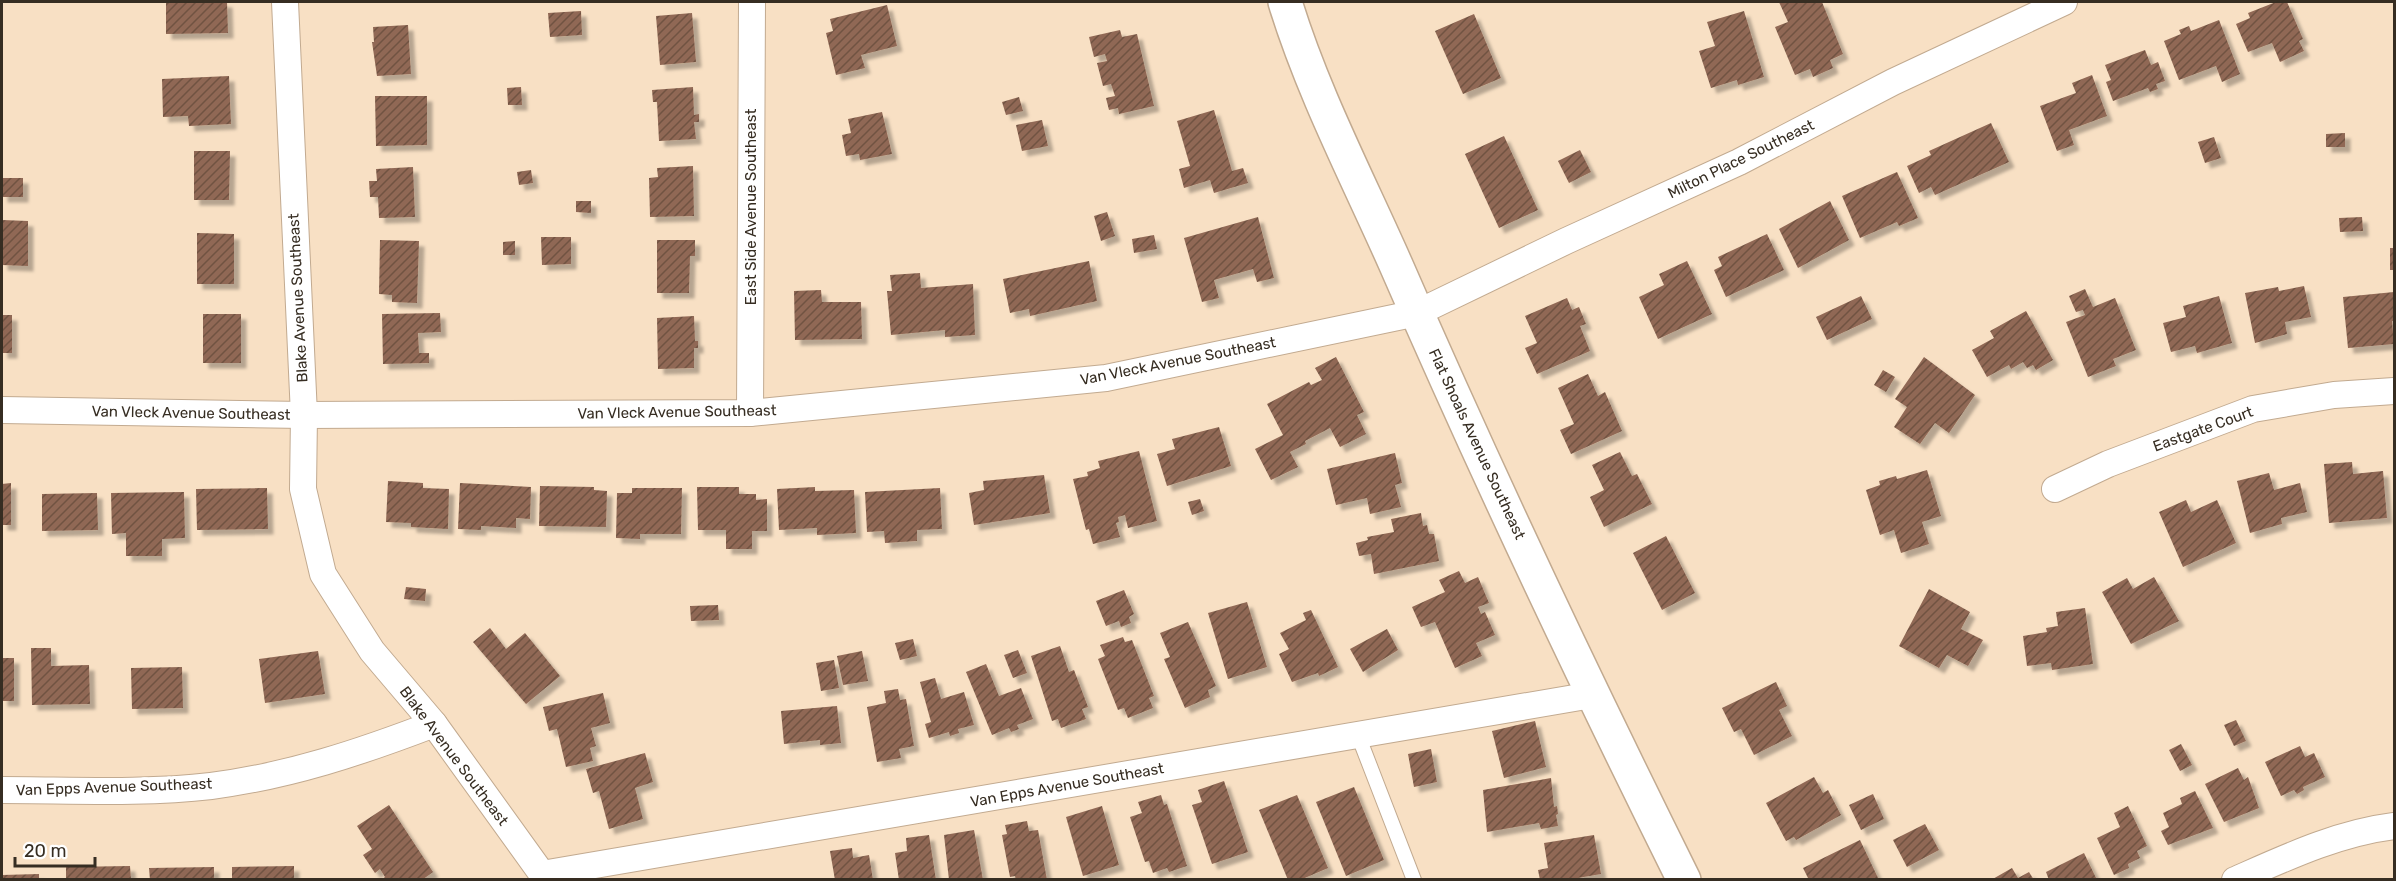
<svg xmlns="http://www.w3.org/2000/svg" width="2396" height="881" font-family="Rubik,sans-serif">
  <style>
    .building { fill: url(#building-hatch); filter: url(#shadow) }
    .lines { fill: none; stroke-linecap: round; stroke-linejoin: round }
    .lane-casing { stroke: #c2aa90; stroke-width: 16 }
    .street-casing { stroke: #c2aa90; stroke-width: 28 }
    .secondary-casing { stroke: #c2aa90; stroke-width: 36 }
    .lane { stroke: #fff; stroke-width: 14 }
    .street { stroke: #fff; stroke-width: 26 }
    .secondary { stroke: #fff; stroke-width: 33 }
    .labels { text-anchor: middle; stroke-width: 6; stroke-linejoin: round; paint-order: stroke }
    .street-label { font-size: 15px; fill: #362d22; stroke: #fff }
  </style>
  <defs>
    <pattern id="building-hatch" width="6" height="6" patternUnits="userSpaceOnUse" patternTransform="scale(1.5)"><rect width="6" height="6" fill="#906854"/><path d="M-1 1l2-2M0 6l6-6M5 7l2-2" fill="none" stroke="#705242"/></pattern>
    <filter id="shadow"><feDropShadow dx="5.5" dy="5.5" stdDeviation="1.5" flood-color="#0004"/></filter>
  </defs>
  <rect width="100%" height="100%" fill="#f8e0c4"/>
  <!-- building -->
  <g class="building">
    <path d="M166 2H227L228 33 166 34Z"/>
    <path d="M1779 2H1822L1843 54 1830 60 1833 68 1813 77 1810 69 1795 75 1775 27 1788 22Z"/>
    <path d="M2276 2H2287L2303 39 2299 41 2304 51 2280 62 2272 43 2248 52 2236 24 2250 18 2248 13Z"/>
    <path d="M887 5 897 46 861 55 865 68 836 75 826 33 833 31 830 19Z"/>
    <path d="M581 11 582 35 550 37 548 13Z"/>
    <path d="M1744 11 1764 77 1738 85 1737 80 1711 88 1699 51 1715 46 1707 22Z"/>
    <path d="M692 13 696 62 660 65 656 16Z"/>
    <path d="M1474 14 1501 78 1463 94 1435 31Z"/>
    <path d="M2219 20 2240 74 2222 82 2216 66 2179 80 2164 41 2181 34 2179 30 2189 26 2191 31Z"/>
    <path d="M408 25 411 74 377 76 372 42H374L373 27Z"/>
    <path d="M1120 30 1122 37 1137 34 1154 106 1119 114 1118 108 1109 110 1106 98 1115 96 1111 84 1103 86 1097 63 1107 61 1105 54 1094 57 1089 37Z"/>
    <path d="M2145 50 2151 65 2158 62 2165 81 2156 84 2158 89 2150 92 2148 88 2113 101 2106 82 2111 80 2105 65Z"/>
    <path d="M2092 75 2107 116 2069 130 2074 145 2057 151 2040 106 2076 93 2072 83Z"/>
    <path d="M229 76 231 124 189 126 188 116 163 117 162 79Z"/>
    <path d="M521 87 522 105H508L507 88Z"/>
    <path d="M693 87 694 115 699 114V122H694L696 139 659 141 657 102H653L652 90Z"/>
    <path d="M375 96H427V145L376 146Z"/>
    <path d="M1019 97 1023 111 1006 115 1002 102Z"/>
    <path d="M1214 110 1232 171 1243 168 1248 183 1214 193 1210 180 1184 188 1179 169 1190 166 1177 121Z"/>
    <path d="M882 112 892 154 860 160 859 154 846 156 842 135 851 133 848 119Z"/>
    <path d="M1042 120 1048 146 1022 151 1016 125Z"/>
    <path d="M1991 123 2009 162 1935 195 1931 187 1919 193 1907 166 1931 155 1929 151Z"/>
    <path d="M2345 133V147H2326V134Z"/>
    <path d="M1504 136 1538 210 1499 228 1465 154Z"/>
    <path d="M2214 137 2221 158 2205 163 2198 142Z"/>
    <path d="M1580 150 1591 172 1569 183 1558 161Z"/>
    <path d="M194 151H230L229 200H194Z"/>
    <path d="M693 166 694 216 650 217 649 178 658 177 657 168Z"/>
    <path d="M413 167 415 217 379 218 378 197H370L369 181H377L376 169Z"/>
    <path d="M531 170 533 183 519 185 517 172Z"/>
    <path d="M1897 172 1918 218 1899 226 1897 222 1860 238 1842 196Z"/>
    <rect x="2" y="178" width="21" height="19"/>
    <path d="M576 201H591V213L576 212Z"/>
    <path d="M1830 201 1849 240 1798 268 1779 229Z"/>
    <path d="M1107 212 1115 236 1101 241 1094 216Z"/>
    <path d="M1258 217 1274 278 1257 282 1253 269 1214 280 1219 298 1202 302 1184 238Z"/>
    <path d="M2362 217 2363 231 2340 232 2339 218Z"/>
    <path d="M2 220 28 221V266L2 265Z"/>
    <path d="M197 233 234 234V284H197Z"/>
    <path d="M1767 234 1784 270 1726 297 1714 270 1722 266 1718 257Z"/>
    <path d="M1154 235 1157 249 1134 253 1132 239Z"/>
    <path d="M541 237H571V264L542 265Z"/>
    <path d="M380 240 419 241 417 303 392 302V295L379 294Z"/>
    <path d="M657 240H695V256H690L689 293H657Z"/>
    <path d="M515 241V255H503V242Z"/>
    <rect x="2390" y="248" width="4" height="22"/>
    <path d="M1089 261 1097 301 1030 316 1029 309 1010 313 1003 279Z"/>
    <path d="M1687 261 1712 314 1658 339 1639 297 1664 285 1659 274Z"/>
    <path d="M920 273 921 288 973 284 975 335 945 337V330L891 335 887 291H892L890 275Z"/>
    <path d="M2304 286 2311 317 2285 322 2287 334 2255 343 2245 293 2278 287 2279 291Z"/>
    <path d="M2085 289 2093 307 2115 298 2136 350 2113 359 2116 366 2088 377 2066 322 2085 315 2083 310 2076 312 2069 296Z"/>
    <path d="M821 290 822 302H861L862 339 795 340 794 291Z"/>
    <path d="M2394 292V321H2392L2394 344 2348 348 2343 297Z"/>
    <path d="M1861 296 1872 319 1827 340 1816 317Z"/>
    <path d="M2219 296 2232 343 2197 353 2195 346 2171 352 2163 323 2186 317 2183 306Z"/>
    <path d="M1567 298 1572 310 1579 307 1586 324 1580 326 1590 351 1537 374 1525 348 1537 343 1525 316Z"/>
    <path d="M2026 311 2053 360 2036 370 2033 365 2027 368 2023 362 2011 369 2009 365 1987 377 1972 350 1994 338 1990 331Z"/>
    <path d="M440 313 441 332 418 333 419 353H429V363L383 364 382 314Z"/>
    <rect x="203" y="314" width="38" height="49"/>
    <rect x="2" y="315" width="10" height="38"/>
    <path d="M694 316 695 341H698V348H694V368L658 369 657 318Z"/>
    <path d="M1336 357 1364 412 1357 415 1366 434 1340 447 1330 428 1305 441 1306 444 1290 452 1298 467 1271 480 1255 449 1283 435 1267 404 1309 382 1311 385 1322 380 1315 368Z"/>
    <path d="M1924 357 1975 395 1949 433 1935 423 1920 444 1894 427 1907 407 1895 399Z"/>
    <path d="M1883 370 1895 377 1886 392 1874 385Z"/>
    <path d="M1588 374 1598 396 1605 392 1622 431 1571 454 1560 430 1574 424 1558 388Z"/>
    <path d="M1219 427 1231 466 1167 486 1157 454 1175 449 1172 439Z"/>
    <path d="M1139 451 1157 521 1128 528 1125 515 1118 517 1119 522 1116 523 1120 537 1093 544 1089 529 1086 530 1073 479 1088 476 1087 472 1100 468 1098 461Z"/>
    <path d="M1620 452 1632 476 1637 474 1652 504 1604 527 1590 497 1604 490 1592 465Z"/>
    <path d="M1395 453 1402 483 1395 485 1401 507 1370 514 1367 498 1336 505 1327 469Z"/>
    <path d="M2352 462 2353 474 2383 471 2387 518 2329 523 2324 464Z"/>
    <path d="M1927 470 1941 516 1922 522 1929 544 1901 553 1894 530 1880 535 1866 490 1880 485 1879 481 1896 476 1897 479Z"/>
    <path d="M2269 473 2274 490 2300 483 2307 512 2281 518 2282 524 2250 533 2237 481Z"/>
    <path d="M1044 475 1050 513 974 525 969 493 984 490 983 481Z"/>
    <path d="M388 481 423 483V488L449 489 448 529 411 527V523L386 522Z"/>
    <path d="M11 483V525H2V484Z"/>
    <path d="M460 483 531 487 530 519 516 518V528L481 526V530L458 529Z"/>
    <path d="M540 486 594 487V490L607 491 606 527 539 526Z"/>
    <path d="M697 487H739V494H756V500L767 499V531H752V549H726V530H698Z"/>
    <path d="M815 487V491L854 490 856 533 817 535V528L779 530 777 489Z"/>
    <path d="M267 488 268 529 197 530 196 489Z"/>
    <path d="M632 488H682L681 534H640V539L616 538 617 493H632Z"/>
    <path d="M940 488 942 529 917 530V541L885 543 884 531 867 532 865 492Z"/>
    <path d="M184 492 185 538 162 539V556H126V533L112 534 111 493Z"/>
    <path d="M97 493 98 530 42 531V494Z"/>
    <path d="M1200 499 1204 511 1192 515 1188 502Z"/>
    <path d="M2186 500 2191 512 2217 500 2236 543 2183 567 2159 512Z"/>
    <path d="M1421 513 1423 526 1427 525 1429 534H1434L1439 561 1374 574 1371 554 1359 556 1356 543 1368 540 1367 537 1394 532 1391 519Z"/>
    <path d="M1666 536 1695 593 1662 610 1633 553Z"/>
    <path d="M1459 571 1465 583 1478 577 1489 603 1478 607 1481 614 1485 612 1495 635 1476 643 1482 656 1455 668 1435 622 1421 627 1412 607 1445 592 1439 580Z"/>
    <path d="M2154 577 2179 621 2131 644 2102 592 2127 578 2133 589Z"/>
    <path d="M406 587 426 589 425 601 404 599Z"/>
    <path d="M1929 589 1970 612 1961 629 1983 640 1968 666 1947 655 1939 668 1899 646Z"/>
    <path d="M1124 590 1134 614 1129 617 1131 623 1121 627 1119 621 1106 626 1096 601Z"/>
    <path d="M1247 602 1267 667 1228 679 1208 613Z"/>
    <path d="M718 605 719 620 691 621 690 606Z"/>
    <path d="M2085 608 2093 664 2052 670 2051 663 2027 666 2023 636 2047 632 2046 628 2058 626 2056 612Z"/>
    <path d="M1311 610 1338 667 1319 676 1318 673 1292 682 1279 654 1289 649 1280 633 1306 620 1303 613Z"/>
    <path d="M1188 622 1216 686 1208 690 1210 697 1185 708 1164 659 1170 657 1160 633Z"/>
    <path d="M490 628 506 649 525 633 560 676 526 704 473 642Z"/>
    <path d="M1387 629 1398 650 1363 672 1350 649Z"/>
    <path d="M1123 637 1125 642 1132 640 1154 696 1149 698 1153 708 1128 718 1124 708 1118 710 1098 659 1105 656 1100 645Z"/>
    <path d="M913 639 917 656 900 660 895 643Z"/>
    <path d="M1060 646 1069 672 1074 670 1088 707 1082 709 1086 719 1061 728 1058 719 1052 721 1031 656Z"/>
    <path d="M31 648H51V666L89 665 90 704 32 705Z"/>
    <path d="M1018 650 1027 673 1013 678 1004 655Z"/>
    <path d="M318 651 325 694 265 703 259 659Z"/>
    <path d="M862 651 868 681 843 685 837 656Z"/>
    <rect x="2" y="658" width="12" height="43"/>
    <path d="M834 660 839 688 821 691 816 663Z"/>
    <path d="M986 664 999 696 1021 688 1033 719 1017 725 1019 729 1011 732 1009 728 992 735 966 672Z"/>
    <path d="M182 667 183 708 132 709 131 668Z"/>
    <path d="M935 678 941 699 964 692 974 725 958 729 959 733 950 736 949 732 929 738 925 724 931 722 920 682Z"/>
    <path d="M1776 682 1787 706 1779 710 1792 736 1754 755 1741 729 1734 732 1722 708Z"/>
    <path d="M898 689 900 700 906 699 914 746 899 749 901 758 877 762 867 707 886 703 884 691Z"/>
    <path d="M603 693 610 723 591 728 596 746 590 748 593 761 566 767 557 729 549 731 543 707Z"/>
    <path d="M837 706 841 743 820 745V740L784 744 781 711Z"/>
    <path d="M2236 720 2246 741 2234 746 2224 725Z"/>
    <path d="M1535 721 1546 767 1504 778 1492 731Z"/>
    <path d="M2181 744 2192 765 2180 771 2169 750Z"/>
    <path d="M2300 746 2305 757 2314 753 2325 777 2303 787 2304 790 2297 794 2294 790 2281 796 2265 762Z"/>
    <path d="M1431 749 1437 782 1414 787 1408 754Z"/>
    <path d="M645 753 653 782 635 788 643 819 609 829 599 791 593 793 586 769Z"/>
    <path d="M2238 768 2244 780 2248 777 2259 808 2224 822 2205 784Z"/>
    <path d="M1814 777 1823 793 1828 790 1841 815 1796 840 1794 837 1786 841 1766 803Z"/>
    <path d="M1551 778 1554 807 1557 806 1558 814 1556 815 1558 826 1541 829 1539 823 1487 832 1483 790Z"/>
    <path d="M1224 781 1248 852 1212 864 1192 805 1202 802 1198 790Z"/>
    <path d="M1354 787 1384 860 1346 876 1316 802Z"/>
    <path d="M2195 791 2213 828 2168 845 2161 831 2169 827 2163 813 2182 804 2180 798Z"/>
    <path d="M1873 794 1884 819 1861 830 1849 805Z"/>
    <path d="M1161 795 1164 805 1167 804 1187 866 1169 872 1167 868 1153 873 1149 861 1145 862 1130 817 1142 813 1138 802Z"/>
    <path d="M1297 795 1328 868 1300 880H1288L1259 810Z"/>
    <path d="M389 805 433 872 422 880H381L385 877 380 869 375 873 363 855 372 849 357 826Z"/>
    <path d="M1102 806 1119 865 1083 876 1066 817Z"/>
    <path d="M2128 806 2147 846 2137 851 2140 858 2128 864 2129 868 2114 875 2097 838 2120 827 2114 813Z"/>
    <path d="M1027 821 1029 831 1038 830 1047 880H1016L1015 876 1010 877 1002 835 1007 834 1005 825Z"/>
    <path d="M1925 824 1939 850 1907 867 1893 840Z"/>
    <path d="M974 830 983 880H949L944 835Z"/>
    <path d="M929 835 936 880H899L895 853 907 851 906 838Z"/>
    <path d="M1594 835 1601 874 1566 880H1540L1538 870 1548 868 1544 843Z"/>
    <path d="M1860 840 1879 880H1809L1803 868Z"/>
    <path d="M852 848 853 858 869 855 873 880H835L830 851Z"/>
    <path d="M2084 853 2097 880H2049L2046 872Z"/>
    <path d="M130 866 131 880H66V867Z"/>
    <path d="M294 866V880H232V867Z"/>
    <path d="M214 867V880H150L149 868Z"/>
    <path d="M2012 868 2018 878 2029 872 2034 880H1991Z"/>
    <path d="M39 874V880H2V875Z"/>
  </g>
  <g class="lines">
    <defs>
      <path id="lane" d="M1358 735 1414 880"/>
      <g id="street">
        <path d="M285 2 304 415 303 489 323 574 372 651 434 724 542 874V880"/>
        <path d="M2 410 304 415 750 413 1106 378 1417 313 1566 241 1739 162 1893 82 2064 2"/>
        <path d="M750 413 752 2"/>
        <path d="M2055 489 2108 464 2253 409 2334 395 2394 391"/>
        <path d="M2 790C70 790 143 794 211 786 289 776 361 752 434 724"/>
        <path d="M542 874 1592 695"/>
        <path d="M2235 880C2287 857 2338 833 2394 826"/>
      </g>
      <path id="secondary" d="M1285 2C1313 93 1357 177 1396 265 1486 472 1583 677 1684 880"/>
    </defs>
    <!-- lane casing -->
    <use href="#lane" class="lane-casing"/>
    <!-- street casing -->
    <use href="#street" class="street-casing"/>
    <!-- secondary casing -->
    <use href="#secondary" class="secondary-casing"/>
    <!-- lane -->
    <use href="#lane" class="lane"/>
    <!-- street -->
    <use href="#street" class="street"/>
    <!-- secondary -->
    <use href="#secondary" class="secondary"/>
  </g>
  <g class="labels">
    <!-- street labels -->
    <g class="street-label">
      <text transform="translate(1741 159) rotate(-26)" y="5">Milton Place Southeast</text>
      <text transform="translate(751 207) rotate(-90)" y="5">East Side Avenue Southeast</text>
      <text transform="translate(298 298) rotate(-93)" y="5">Blake Avenue Southeast</text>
      <text transform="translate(1178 361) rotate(-11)" y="5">Van Vleck Avenue Southeast</text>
      <text transform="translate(677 412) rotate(-1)" y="5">Van Vleck Avenue Southeast</text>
      <text transform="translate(191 413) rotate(1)" y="5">Van Vleck Avenue Southeast</text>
      <text transform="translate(2203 429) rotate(-20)" y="5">Eastgate Court</text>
      <text transform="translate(1477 444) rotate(65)" y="5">Flat Shoals Avenue Southeast</text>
      <text transform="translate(454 756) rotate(53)" y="5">Blake Avenue Southeast</text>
      <text transform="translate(1067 785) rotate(-10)" y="5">Van Epps Avenue Southeast</text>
      <text transform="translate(114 787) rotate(-2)" y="5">Van Epps Avenue Southeast</text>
    </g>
  </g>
  <!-- border -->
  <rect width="2396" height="881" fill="none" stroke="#362d22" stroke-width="6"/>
  <!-- scale -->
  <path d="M15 857v9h80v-9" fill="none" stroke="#362d22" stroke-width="3"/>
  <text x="24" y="857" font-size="18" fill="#362d22" stroke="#ffffff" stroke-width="4.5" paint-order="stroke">20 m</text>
</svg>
